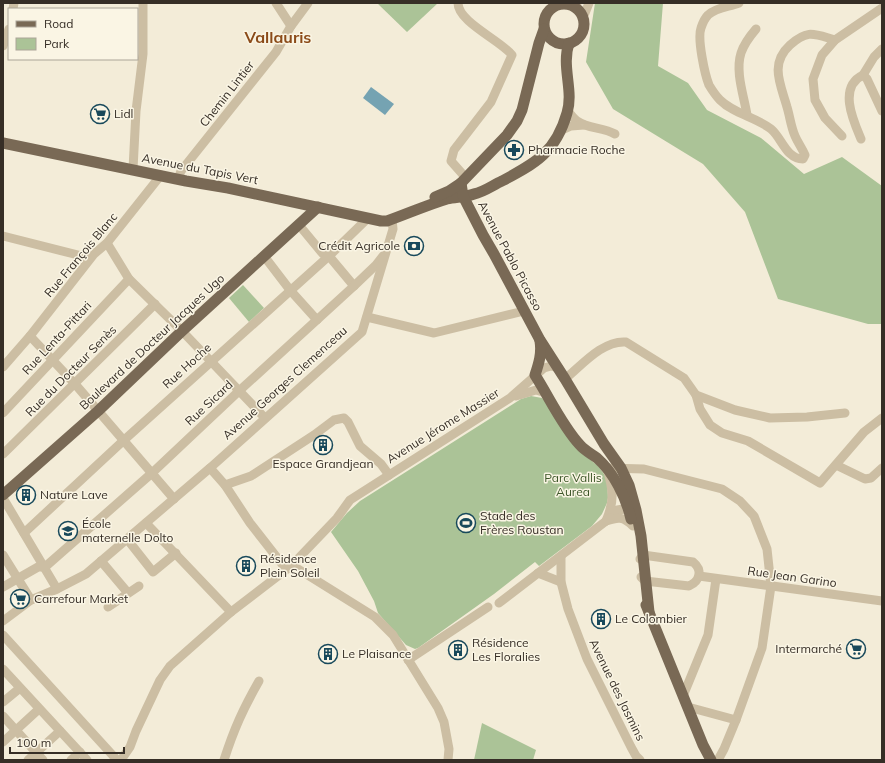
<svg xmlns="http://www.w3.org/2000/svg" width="885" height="763" font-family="Mulish,sans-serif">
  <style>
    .green { fill: #abc397 }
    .water { fill: #75a3b2 }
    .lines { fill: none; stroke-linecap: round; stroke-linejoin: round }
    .minor { stroke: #ccbea3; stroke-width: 9 }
    .major { stroke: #796955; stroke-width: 11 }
    .labels { text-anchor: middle; stroke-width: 3; stroke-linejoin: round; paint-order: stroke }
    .street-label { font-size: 12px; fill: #362e26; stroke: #faf5e4 }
    .poi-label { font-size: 12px; fill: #362e26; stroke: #faf5e4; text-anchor: start }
    .park-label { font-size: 12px; fill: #3c5628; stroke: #faf5e4 }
    .district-label { font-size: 16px; font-weight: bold; fill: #8b4b19; stroke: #faf5e4 }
  </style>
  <rect width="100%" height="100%" fill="#f3ecd8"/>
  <!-- green -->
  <g class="green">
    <path d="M377 3H438L407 32Z"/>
    <path d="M595 3H663L658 66 688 83 707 110 761 138 804 174 842 157 882 186V324H868L778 299 745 212 703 164 613 109 586 62Z"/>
    <path d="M243 285 264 308 249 322 229 298Z"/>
    <path d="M531 396 542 398 547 403 582 453 598 466 607 478 608 498 607 503 602 514 592 526 539 566 535 562 494 594 418 648 415 649 406 645 378 613 374 601 358 571 331 532 347 513 360 501 521 399Z"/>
    <path d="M482 723 536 750 533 760H474Z"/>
  </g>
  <!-- water -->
  <path class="water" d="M371 87 394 104 385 115 363 98Z"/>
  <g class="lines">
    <!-- minor -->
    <g class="minor">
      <path d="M276 3 291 26"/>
      <path d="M458 3C458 22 500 40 512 55L491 102 454 150 451 161 466 178"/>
      <path d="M739 3C729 7 717 7 708 15 705 18 702 25 701 28 697 39 705 75 709 85 712 90 717 97 720 100 734 114 756 117 771 129 782 138 786 159 803 159L805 155C802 148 798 143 795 136 791 127 790 117 787 107 781 85 769 64 790 45 808 29 814 34 835 40"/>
      <path d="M575 7 577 3"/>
      <path d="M13 9 14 3"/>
      <path d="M582 16 585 13 589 3"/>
      <path d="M3 46 9 29"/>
      <path d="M863 75 874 57 882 49"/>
      <path d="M568 111C571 115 574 119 577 121 588 129 603 127 615 134"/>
      <path d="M747 115C744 96 735 72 741 53 744 44 750 36 756 29"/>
      <path d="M562 130 571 126 584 125"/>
      <path d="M842 136 825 118 815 100 813 79 822 55 835 40 882 8"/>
      <path d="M861 139C853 120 838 87 863 75L867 79 882 111"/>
      <path d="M133 169 136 111 143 54V3"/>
      <path d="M178 179 181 171 276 52 291 26 308 3"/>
      <path d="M299 225 323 254 329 256 354 286"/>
      <path d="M3 236 90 258"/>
      <path d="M107 243 129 279 182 331 265 418"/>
      <path d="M264 256 290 290 317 320"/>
      <path d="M367 317 434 333 524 311"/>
      <path d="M30 336 75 384 174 499"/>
      <path d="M3 367 30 336 94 254 107 243 161 175"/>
      <path d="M565 379C582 365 603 340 626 342L684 378 696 395 735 410 770 418 807 417 845 413"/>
      <path d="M696 395 700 409 710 425 722 433 748 441 820 483 864 432 882 418"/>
      <path d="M516 396 536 390 546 393"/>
      <path d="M3 413 129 279"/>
      <path d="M3 454 155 304"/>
      <path d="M836 465 865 479 871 478 882 468"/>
      <path d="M210 468 225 485 250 523 286 569"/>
      <path d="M225 485 251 476 314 435 334 420 344 418 348 422 360 446 381 464 389 475"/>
      <path d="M3 498 57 589"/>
      <path d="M610 512C617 510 626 507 633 511"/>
      <path d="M606 521C615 500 613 490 607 468L644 469 722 489 740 501 754 516 767 549 771 586 762 648 736 720 724 749 718 760"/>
      <path d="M606 521C618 517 623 516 633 526"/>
      <path d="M146 523 231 612"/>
      <path d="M24 533 123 441 329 256 368 218"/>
      <path d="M127 539 153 572 176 553"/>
      <path d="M3 555 31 600"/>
      <path d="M561 557V582L568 609 587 659 631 747 636 756 640 760"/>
      <path d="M640 559 643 555 693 562C703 570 700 581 689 586L645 581 641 577"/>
      <path d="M101 561 128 593"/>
      <path d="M291 566 298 569 375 617 393 635 438 708 444 722 449 749 448 760"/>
      <path d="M538 573 561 582"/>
      <path d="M699 576 882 601"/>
      <path d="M3 587 38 567H45L152 473 239 391 354 286 376 265 383 256"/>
      <path d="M499 603 610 518"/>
      <path d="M108 607 139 586"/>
      <path d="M3 621 31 600 57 589 86 574 210 468 362 332 393 229 392 219"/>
      <path d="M3 635 117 760"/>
      <path d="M408 660 488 607"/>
      <path d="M3 669 87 760"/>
      <path d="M683 696 708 635 716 579"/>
      <path d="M3 702 20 688"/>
      <path d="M688 707 736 720"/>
      <path d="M3 716 43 760"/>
      <path d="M3 742 39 709"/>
      <path d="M28 760 60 731"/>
      <path d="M71 760 80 752"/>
      <path d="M121 760 130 747 136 731 160 680 170 666 231 612 291 566 337 518 350 500 510 398 544 368 551 366 559 368"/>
      <path d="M224 760C234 729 243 709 259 681"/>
    </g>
    <!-- major -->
    <g class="major">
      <circle cx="564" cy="24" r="20"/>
      <path d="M3 143 186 181 228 188 381 221H387C407 214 427 205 447 199 456 197 466 197 474 194 484 192 493 185 502 181 536 163 556 152 567 113 574 90 561 67 569 43"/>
      <path d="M461 183 463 196 483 235 494 254 540 340 565 379 604 444 621 468 629 485 636 510 641 536 649 612"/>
      <path d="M435 197 449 191 461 183 507 135 517 121 522 110 539 43 544 29"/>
      <path d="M540 341C542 353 539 363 535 375 549 397 563 427 580 445 585 451 592 454 597 458 614 473 626 497 631 519"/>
      <path d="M3 495 98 411 182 331 318 207"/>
      <path d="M646 605 703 745 711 760"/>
    </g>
  </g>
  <!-- icons -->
  <defs>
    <symbol id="supermarket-ring" viewBox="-11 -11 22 22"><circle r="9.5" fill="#faf5e4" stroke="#18495b" stroke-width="1.5"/><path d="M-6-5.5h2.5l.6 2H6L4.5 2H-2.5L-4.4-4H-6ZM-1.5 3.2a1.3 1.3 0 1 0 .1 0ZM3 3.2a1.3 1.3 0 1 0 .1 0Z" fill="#18495b"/></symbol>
    <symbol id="pharmacy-ring" viewBox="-11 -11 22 22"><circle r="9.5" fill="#faf5e4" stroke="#18495b" stroke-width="1.5"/><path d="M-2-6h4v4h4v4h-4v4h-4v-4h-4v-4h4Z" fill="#18495b"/></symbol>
    <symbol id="bank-ring" viewBox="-11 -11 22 22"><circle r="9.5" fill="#faf5e4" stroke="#18495b" stroke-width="1.5"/><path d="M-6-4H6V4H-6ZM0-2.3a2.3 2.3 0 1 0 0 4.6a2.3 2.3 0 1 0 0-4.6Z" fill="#18495b"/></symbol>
    <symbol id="building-ring" viewBox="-11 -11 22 22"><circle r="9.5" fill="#faf5e4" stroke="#18495b" stroke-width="1.5"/><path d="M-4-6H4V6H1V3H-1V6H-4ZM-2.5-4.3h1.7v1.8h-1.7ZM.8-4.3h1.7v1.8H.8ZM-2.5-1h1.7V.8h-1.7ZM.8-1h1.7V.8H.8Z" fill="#18495b"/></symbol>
    <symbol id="stadium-ring" viewBox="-11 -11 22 22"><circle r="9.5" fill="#faf5e4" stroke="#18495b" stroke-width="1.5"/><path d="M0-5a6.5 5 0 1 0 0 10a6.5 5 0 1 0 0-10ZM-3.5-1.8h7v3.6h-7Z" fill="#18495b"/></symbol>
    <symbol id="school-ring" viewBox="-11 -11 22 22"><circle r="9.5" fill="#faf5e4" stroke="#18495b" stroke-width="1.5"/><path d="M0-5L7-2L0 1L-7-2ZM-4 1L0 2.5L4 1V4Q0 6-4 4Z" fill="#18495b"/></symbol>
  </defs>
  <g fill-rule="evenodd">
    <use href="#supermarket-ring" x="89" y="103" width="22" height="22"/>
    <use href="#pharmacy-ring" x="503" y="139" width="22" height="22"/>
    <use href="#bank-ring" x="403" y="235" width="22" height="22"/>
    <use href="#building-ring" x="312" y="434" width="22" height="22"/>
    <use href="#building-ring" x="15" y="484" width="22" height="22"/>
    <use href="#stadium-ring" x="455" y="512" width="22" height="22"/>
    <use href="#school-ring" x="57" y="520" width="22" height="22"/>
    <use href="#building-ring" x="235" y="555" width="22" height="22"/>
    <use href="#supermarket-ring" x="9" y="588" width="22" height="22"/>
    <use href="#building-ring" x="590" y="608" width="22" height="22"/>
    <use href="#supermarket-ring" x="845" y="638" width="22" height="22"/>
    <use href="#building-ring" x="447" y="639" width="22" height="22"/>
    <use href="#building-ring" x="317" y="643" width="22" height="22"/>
  </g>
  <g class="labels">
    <!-- street labels -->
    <g class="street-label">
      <text transform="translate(227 94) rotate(-52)" y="4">Chemin Lintier</text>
      <text transform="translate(200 169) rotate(11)" y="4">Avenue du Tapis Vert</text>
      <text transform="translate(81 255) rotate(-50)" y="4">Rue François Blanc</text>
      <text transform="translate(510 256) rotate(62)" y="4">Avenue Pablo Picasso</text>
      <text transform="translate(57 338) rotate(-47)" y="4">Rue Lenta-Pittari</text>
      <text transform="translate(152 342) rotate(-43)" y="4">Boulevard de Docteur Jacques Ugo</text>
      <text transform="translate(187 366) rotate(-42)" y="4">Rue Hoche</text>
      <text transform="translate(71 371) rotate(-45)" y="4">Rue du Docteur Senès</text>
      <text transform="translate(285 383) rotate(-42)" y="4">Avenue Georges Clemenceau</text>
      <text transform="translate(209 403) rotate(-43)" y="4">Rue Sicard</text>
      <text transform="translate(443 426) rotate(-32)" y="4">Avenue Jérome Massier</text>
      <text transform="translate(792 577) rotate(8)" y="4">Rue Jean Garino</text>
      <text transform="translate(617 690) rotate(64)" y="4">Avenue des Jasmins</text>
    </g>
    <!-- poi labels -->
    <g class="poi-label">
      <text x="114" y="118">Lidl</text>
      <text x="528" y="154">Pharmacie Roche</text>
      <text x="400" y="250" text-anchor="end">Crédit Agricole</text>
      <text x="323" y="468" text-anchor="middle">Espace Grandjean</text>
      <text x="40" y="499">Nature Lave</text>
      <text x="480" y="520">Stade des<tspan x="480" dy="14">Frères Roustan</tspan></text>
      <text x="82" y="528">École<tspan x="82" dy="14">maternelle Dolto</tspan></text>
      <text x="260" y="563">Résidence<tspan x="260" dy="14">Plein Soleil</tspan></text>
      <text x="34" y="603">Carrefour Market</text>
      <text x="615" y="623">Le Colombier</text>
      <text x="472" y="647">Résidence<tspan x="472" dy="14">Les Floralies</tspan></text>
      <text x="842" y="653" text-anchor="end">Intermarché</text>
      <text x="342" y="658">Le Plaisance</text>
    </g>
    <!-- park labels -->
    <g class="park-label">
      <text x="573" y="482">Parc Vallis<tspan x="573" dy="14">Aurea</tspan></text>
    </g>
    <!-- district labels -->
    <g class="district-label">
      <text x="278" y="43">Vallauris</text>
    </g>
  </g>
  <!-- border -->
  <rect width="885" height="763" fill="none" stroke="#362e26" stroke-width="8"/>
  <!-- legend -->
  <rect x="8" y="8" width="130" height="52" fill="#faf5e4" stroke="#aca598"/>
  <rect x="16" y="21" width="20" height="6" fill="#796955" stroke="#aca598"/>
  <text x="44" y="28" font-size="12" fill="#362e26">Road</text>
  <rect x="16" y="38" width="20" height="12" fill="#abc397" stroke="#aca598"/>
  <text x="44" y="48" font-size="12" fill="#362e26">Park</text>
  <!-- scale -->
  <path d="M10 747v6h114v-6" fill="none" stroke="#362e26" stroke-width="2"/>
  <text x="16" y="747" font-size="12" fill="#362e26" stroke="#faf5e4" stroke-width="3" paint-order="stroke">100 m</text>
</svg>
